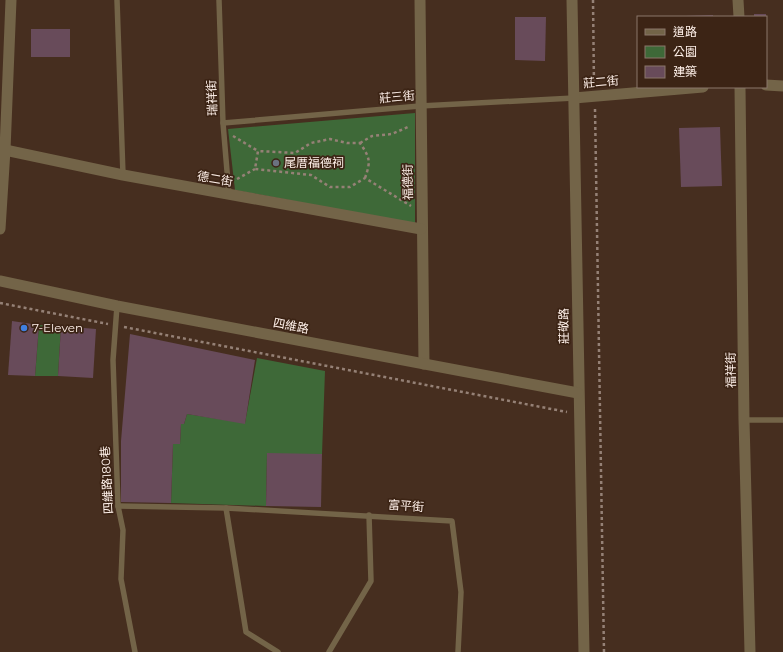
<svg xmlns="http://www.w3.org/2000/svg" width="783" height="652" font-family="Montserrat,'Noto Sans TC',sans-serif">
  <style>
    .green { fill: #3e6938 }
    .building { fill: #684b5a }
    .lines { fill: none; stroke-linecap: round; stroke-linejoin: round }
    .path { stroke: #958176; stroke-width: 2.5; stroke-dasharray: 3 3; stroke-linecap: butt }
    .service { stroke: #736448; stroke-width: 5.5 }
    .minor { stroke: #736448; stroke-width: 11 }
    .tertiary { stroke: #736448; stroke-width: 11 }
    .worship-dot { fill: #6b7280; stroke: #3c2415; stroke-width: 1.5 }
    .shop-dot { fill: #3f7fe0; stroke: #3c2415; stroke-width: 1.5 }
    .labels { text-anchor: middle; stroke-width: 3.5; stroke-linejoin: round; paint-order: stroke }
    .street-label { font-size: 12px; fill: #fff1ea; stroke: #3c2415 }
    .poi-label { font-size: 12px; fill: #fff1ea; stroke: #3c2415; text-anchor: start }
  </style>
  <rect width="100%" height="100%" fill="#462e1f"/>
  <!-- green -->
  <g class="green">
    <path d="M415 113V224L235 190 228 129Z"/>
    <path d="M39 325 61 326 58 376H35Z"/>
    <path d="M257 358 325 371 322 454H267L266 506 171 503 173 444H180L181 424H184L187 414 245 423Z"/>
  </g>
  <!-- building -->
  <g class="building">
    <rect x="754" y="14" width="12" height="3"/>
    <path d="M713 15V17H685V16Z"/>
    <path d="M515 17H546L545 61 515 60Z"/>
    <rect x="31" y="29" width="39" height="28"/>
    <path d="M720 127 722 186 681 187 679 128Z"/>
    <path d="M12 321 39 325 35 376 8 375Z"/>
    <path d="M61 326 96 329 93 378 58 376Z"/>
    <path d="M130 334 255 360 245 424 187 414 184 424H181L180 444H173L171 503 121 502V441Z"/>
    <path d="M267 453 322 454 321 507 266 506Z"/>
  </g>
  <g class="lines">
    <!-- path -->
    <g class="path">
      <path d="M593 0 594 86"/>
      <path d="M595 109 604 652"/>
      <path d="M233 136 258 151"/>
      <path d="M360 143 372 136 392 134 410 126"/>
      <path d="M365 178C371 161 370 158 360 143H347L330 139 311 143 295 153 258 151 255 169 311 175 330 187H350L365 178 411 206"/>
      <path d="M237 179 255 169"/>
      <path d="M0 303 108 324"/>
      <path d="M124 327 567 412"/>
    </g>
    <!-- service -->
    <g class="service">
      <path d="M117 0 123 175"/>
      <path d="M219 0 223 123 229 195"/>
      <path d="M223 123 420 106 574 98"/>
      <path d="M117 306 113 360 118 506 123 530 121 579 135 652"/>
      <path d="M744 420H783"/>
      <path d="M118 506 226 508 452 521 461 592 458 652"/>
      <path d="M226 508 246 632 278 652"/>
      <path d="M329 652 371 581 369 515"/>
    </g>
    <!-- minor -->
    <g class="minor">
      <path d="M420 0 424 364"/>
      <path d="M738 0 739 17"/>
      <path d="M766 85 783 86"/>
      <path d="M740 87 744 420 750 652"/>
      <path d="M574 98 703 87"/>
      <path d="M5 150 123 175 421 229"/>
      <path d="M0 229 5 150 11 0"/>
    </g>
    <!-- tertiary -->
    <g class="tertiary">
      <path d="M572 0 584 652"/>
      <path d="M0 281 117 306 578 393"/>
    </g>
  </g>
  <!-- markers -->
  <circle class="worship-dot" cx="276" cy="163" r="4"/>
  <circle class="shop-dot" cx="24" cy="328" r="4"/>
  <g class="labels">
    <!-- street labels -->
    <g class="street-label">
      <text transform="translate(601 82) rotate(-5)" y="4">莊二街</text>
      <text transform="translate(397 97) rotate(-5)" y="4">莊三街</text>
      <text transform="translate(212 98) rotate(-92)" y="4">瑞祥街</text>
      <text transform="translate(215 179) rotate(10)" y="4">德二街</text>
      <text transform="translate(408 182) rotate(-91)" y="4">福德街</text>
      <text transform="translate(291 326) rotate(11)" y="4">四維路</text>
      <text transform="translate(564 326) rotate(-91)" y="4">莊敬路</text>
      <text transform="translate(731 370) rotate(-91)" y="4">福祥街</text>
      <text transform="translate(107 480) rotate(-93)" y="4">四維路180巷</text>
      <text transform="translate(406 506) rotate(4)" y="4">富平街</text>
    </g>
    <!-- poi labels -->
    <g class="poi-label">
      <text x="284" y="167">尾厝福德祠</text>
      <text x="32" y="332">7-Eleven</text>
    </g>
  </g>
  <!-- legend -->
  <rect x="637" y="16" width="130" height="72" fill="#3c2415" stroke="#8a766a"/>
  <rect x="645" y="29" width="20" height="6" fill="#736448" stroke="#8a766a"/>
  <text x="673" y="36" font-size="12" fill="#fff1ea">道路</text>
  <rect x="645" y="46" width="20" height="12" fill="#3e6938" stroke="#8a766a"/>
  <text x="673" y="56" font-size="12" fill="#fff1ea">公園</text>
  <rect x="645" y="66" width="20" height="12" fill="#684b5a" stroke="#8a766a"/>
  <text x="673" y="76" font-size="12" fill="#fff1ea">建築</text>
</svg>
